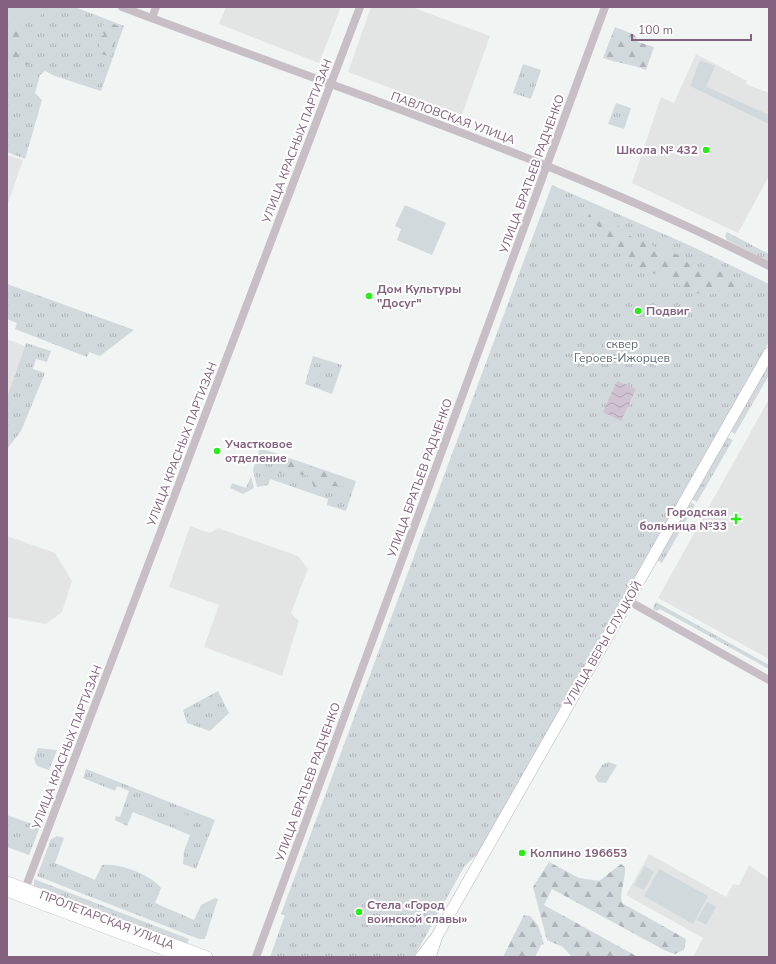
<svg xmlns="http://www.w3.org/2000/svg" width="776" height="964" font-family="'Nunito Sans',sans-serif">
  <style>
    .built { fill: #e3e5e5 }
    .grass { fill: url(#grass-tufts) }
    .forest { fill: url(#forest-firs) }
    .pitch { fill: #d1d9dc }
    .water { fill: url(#water-waves) }
    .lines { fill: none; stroke-linecap: round; stroke-linejoin: round }
    .secondary-casing { stroke: #bdb3bc; stroke-width: 12 }
    .street { stroke: #c7bec6; stroke-width: 8 }
    .secondary { stroke: #fff; stroke-width: 11 }
    .poi-dot { fill: #26ef15; stroke: #fff; stroke-width: 1.5 }
    .labels { text-anchor: middle; stroke-width: 4; stroke-linejoin: round; paint-order: stroke }
    .street-label { font-size: 12px; fill: #83617f; stroke: #fff }
    .poi-label { font-size: 12px; font-weight: bold; fill: #83617f; stroke: #fff; text-anchor: start }
    .park-label { font-size: 12px; fill: #606d7a; stroke: #fff }
  </style>
  <defs>
    <pattern id="grass-tufts" width="24" height="20" patternUnits="userSpaceOnUse"><rect width="24" height="20" fill="#d1d9dc"/><path d="M3 7l-1-3M5 7V3M7 7l1-3M15 17l-1-3M17 17v-4M19 17l1-3" fill="none" stroke="#afb3b8"/></pattern>
    <pattern id="forest-firs" width="22" height="20" patternUnits="userSpaceOnUse"><rect width="22" height="20" fill="#d1d9dc"/><path d="M5 1l3.5 6h-7zM16 11l3.5 6h-7z" fill="#afb3b8"/></pattern>
    <pattern id="water-waves" width="16" height="10" patternUnits="userSpaceOnUse"><rect width="16" height="10" fill="#d0c3d1"/><path d="M0 5q4-4 8 0t8 0" fill="none" stroke="#aea2af"/></pattern>
  </defs>
  <rect width="100%" height="100%" fill="#f0f5f3"/>
  <!-- built -->
  <g class="built">
    <path d="M226 7H341L319 63 219 24Z"/>
    <path d="M371 7H412L490 36 462 115 348 72Z"/>
    <path d="M696 54 747 81 746 84 769 93V176L738 233 632 183 661 97 674 103Z"/>
    <path d="M7 155 23 160 7 206Z"/>
    <path d="M7 339 25 346 7 397Z"/>
    <path d="M769 399V659L658 598Z"/>
    <path d="M190 526 210 533 218 528 298 556 308 569 291 613 299 621 282 676 204 647 219 605 169 587Z"/>
    <path d="M7 536 55 553 72 581 62 612 46 624 7 617Z"/>
    <path d="M649 854 726 897 733 884 739 885 749 865 769 879V957H693L703 938 626 895Z"/>
  </g>
  <!-- grass -->
  <g class="grass">
    <path d="M7 7H75L124 26 101 91 55 76 45 71 40 75 35 93 42 100 25 159 7 152Z"/>
    <path d="M523 64 541 70 531 99 513 93Z"/>
    <path d="M616 103 631 108 624 129 608 124Z"/>
    <path d="M552 185 691 246 769 284V342L478 853 464 867 414 957H270L285 915 281 914Z"/>
    <path d="M727 232 769 254V262L727 240 725 236Z"/>
    <path d="M7 284 134 330 100 356 89 352 87 357 15 329 17 323 7 319Z"/>
    <path d="M26 343 51 351 47 362 36 359 33 369 45 373 21 431 7 449V397Z"/>
    <path d="M313 356 342 365 332 394 305 384Z"/>
    <path d="M769 364V375L735 434 730 431Z"/>
    <path d="M727 437 733 440 697 502 691 499Z"/>
    <path d="M260 448 356 481 346 511 327 505 328 499 270 479 268 485 257 487 253 470Z"/>
    <path d="M251 476 254 488 243 494 230 488 232 483 246 488Z"/>
    <path d="M690 502 695 505 662 563 657 560Z"/>
    <path d="M656 602 769 665V669L660 609 657 611 653 609 654 605Z"/>
    <path d="M218 691 229 713 210 731 187 723 183 710Z"/>
    <path d="M38 748 57 750 49 770 37 766 34 759Z"/>
    <path d="M608 762 617 765 606 783 598 782 595 777 602 765Z"/>
    <path d="M86 769 215 820 196 869 183 864 184 851 190 835 133 812 127 826 115 820 116 816 120 817 129 791 117 786 115 791 83 778Z"/>
    <path d="M7 815 40 827 29 855 7 847Z"/>
    <path d="M57 836 64 838 55 863 95 880 102 865C119 863 150 874 161 888L155 903 194 920 201 905 215 898 218 899 205 939H199L37 876 51 839Z"/>
    <path d="M34 879 189 939 187 944 34 886Z"/>
  </g>
  <!-- forest -->
  <g class="forest">
    <path d="M107 22 121 27 110 57 94 51 99 48 100 42 98 38 104 35 101 27Z"/>
    <path d="M7 24 19 27 26 34 20 48 7 36Z"/>
    <path d="M615 27 635 35 638 42 654 47 646 70C631 64 618 63 603 58Z"/>
    <path d="M7 43 29 64 7 68Z"/>
    <path d="M592 209 600 212 607 221 617 224 623 233 630 236 650 243 655 248 683 256 692 269 698 271 717 270 749 285 728 288 717 293 705 295 690 291 680 286 675 281 644 270 628 260 616 250 606 234 588 217Z"/>
    <path d="M274 453 352 481 353 484 351 487 333 486 319 491 315 490 310 477 307 475 279 473 272 470 275 458Z"/>
    <path d="M549 862 579 878 599 881 621 864 625 867C626 878 619 894 622 903L686 939 684 950 675 954 666 951 552 889 544 905 638 957H572L563 947 547 940 533 887Z"/>
    <path d="M524 915 530 916 538 925 544 944 541 945 535 957H503Z"/>
  </g>
  <!-- pitch -->
  <g class="pitch">
    <path d="M12 7H39L43 11 36 24 7 14Z"/>
    <path d="M700 60 715 66 705 90 707 87 769 115V124L690 86Z"/>
    <path d="M405 205 446 223 432 255 397 240 401 229 395 226Z"/>
    <path d="M172 809 196 819 190 832 167 822Z"/>
    <path d="M645 866 654 872 644 890 634 885Z"/>
    <path d="M659 869 708 896 693 924 644 896Z"/>
    <path d="M707 902 716 907 706 925 697 920Z"/>
  </g>
  <!-- water -->
  <path class="water" d="M617 381 636 389 621 421 603 412Z"/>
  <g class="lines">
    <defs>
      <g id="secondary">
        <path d="M7 882 207 957"/>
        <path d="M7 891 184 957"/>
        <path d="M421 957 437 936 769 353"/>
        <path d="M430 957 436 939"/>
      </g>
    </defs>
    <!-- secondary casing -->
    <use href="#secondary" class="secondary-casing"/>
    <!-- street -->
    <g class="street">
      <path d="M122 7C339 89 562 161 769 266"/>
      <path d="M152 18 156 7"/>
      <path d="M627 600 769 680"/>
      <path d="M25 889 360 7"/>
      <path d="M256 957 605 7"/>
    </g>
    <!-- secondary -->
    <use href="#secondary" class="secondary"/>
  </g>
  <!-- markers -->
  <g class="poi-dot">
    <circle cx="706" cy="150" r="4"/>
    <circle cx="369" cy="296" r="4"/>
    <circle cx="638" cy="311" r="4"/>
    <circle cx="217" cy="451" r="4"/>
    <path d="M734 513h4v4h4v4h-4v4h-4v-4h-4v-4h4z"/>
    <circle cx="522" cy="853" r="4"/>
    <circle cx="359" cy="912" r="4"/>
  </g>
  <g class="labels">
    <!-- street labels -->
    <g class="street-label">
      <text transform="translate(453 118) rotate(20)" y="4">ПАВЛОВСКАЯ УЛИЦА</text>
      <text transform="translate(297 141) rotate(-69)" y="4">УЛИЦА КРАСНЫХ ПАРТИЗАН</text>
      <text transform="translate(532 174) rotate(-70)" y="4">УЛИЦА БРАТЬЕВ РАДЧЕНКО</text>
      <text transform="translate(182 444) rotate(-69)" y="4">УЛИЦА КРАСНЫХ ПАРТИЗАН</text>
      <text transform="translate(420 478) rotate(-70)" y="4">УЛИЦА БРАТЬЕВ РАДЧЕНКО</text>
      <text transform="translate(603 644) rotate(-60)" y="4">УЛИЦА ВЕРЫ СЛУЦКОЙ</text>
      <text transform="translate(67 747) rotate(-69)" y="4">УЛИЦА КРАСНЫХ ПАРТИЗАН</text>
      <text transform="translate(308 782) rotate(-70)" y="4">УЛИЦА БРАТЬЕВ РАДЧЕНКО</text>
      <text transform="translate(107 920) rotate(21)" y="4">ПРОЛЕТАРСКАЯ УЛИЦА</text>
    </g>
    <!-- poi labels -->
    <g class="poi-label">
      <text x="698" y="154" text-anchor="end">Школа № 432</text>
      <text x="377" y="293">Дом Культуры<tspan x="377" dy="14">"Досуг"</tspan></text>
      <text x="646" y="315">Подвиг</text>
      <text x="225" y="448">Участковое<tspan x="225" dy="14">отделение</tspan></text>
      <text x="727" y="516" text-anchor="end">Городская<tspan x="727" dy="14">больница №33</tspan></text>
      <text x="530" y="857">Колпино 196653</text>
      <text x="367" y="909">Стела «Город<tspan x="367" dy="14">воинской славы»</tspan></text>
    </g>
    <!-- park labels -->
    <g class="park-label">
      <text x="622" y="348">сквер<tspan x="622" dy="14">Героев-Ижорцев</tspan></text>
    </g>
  </g>
  <!-- border -->
  <rect width="776" height="964" fill="none" stroke="#83617f" stroke-width="16"/>
  <!-- scale -->
  <path d="M632 34v6h119v-6" fill="none" stroke="#83617f" stroke-width="2"/>
  <text x="638" y="34" font-size="12" fill="#83617f" stroke="#ffffff" stroke-width="3" paint-order="stroke">100 m</text>
</svg>
